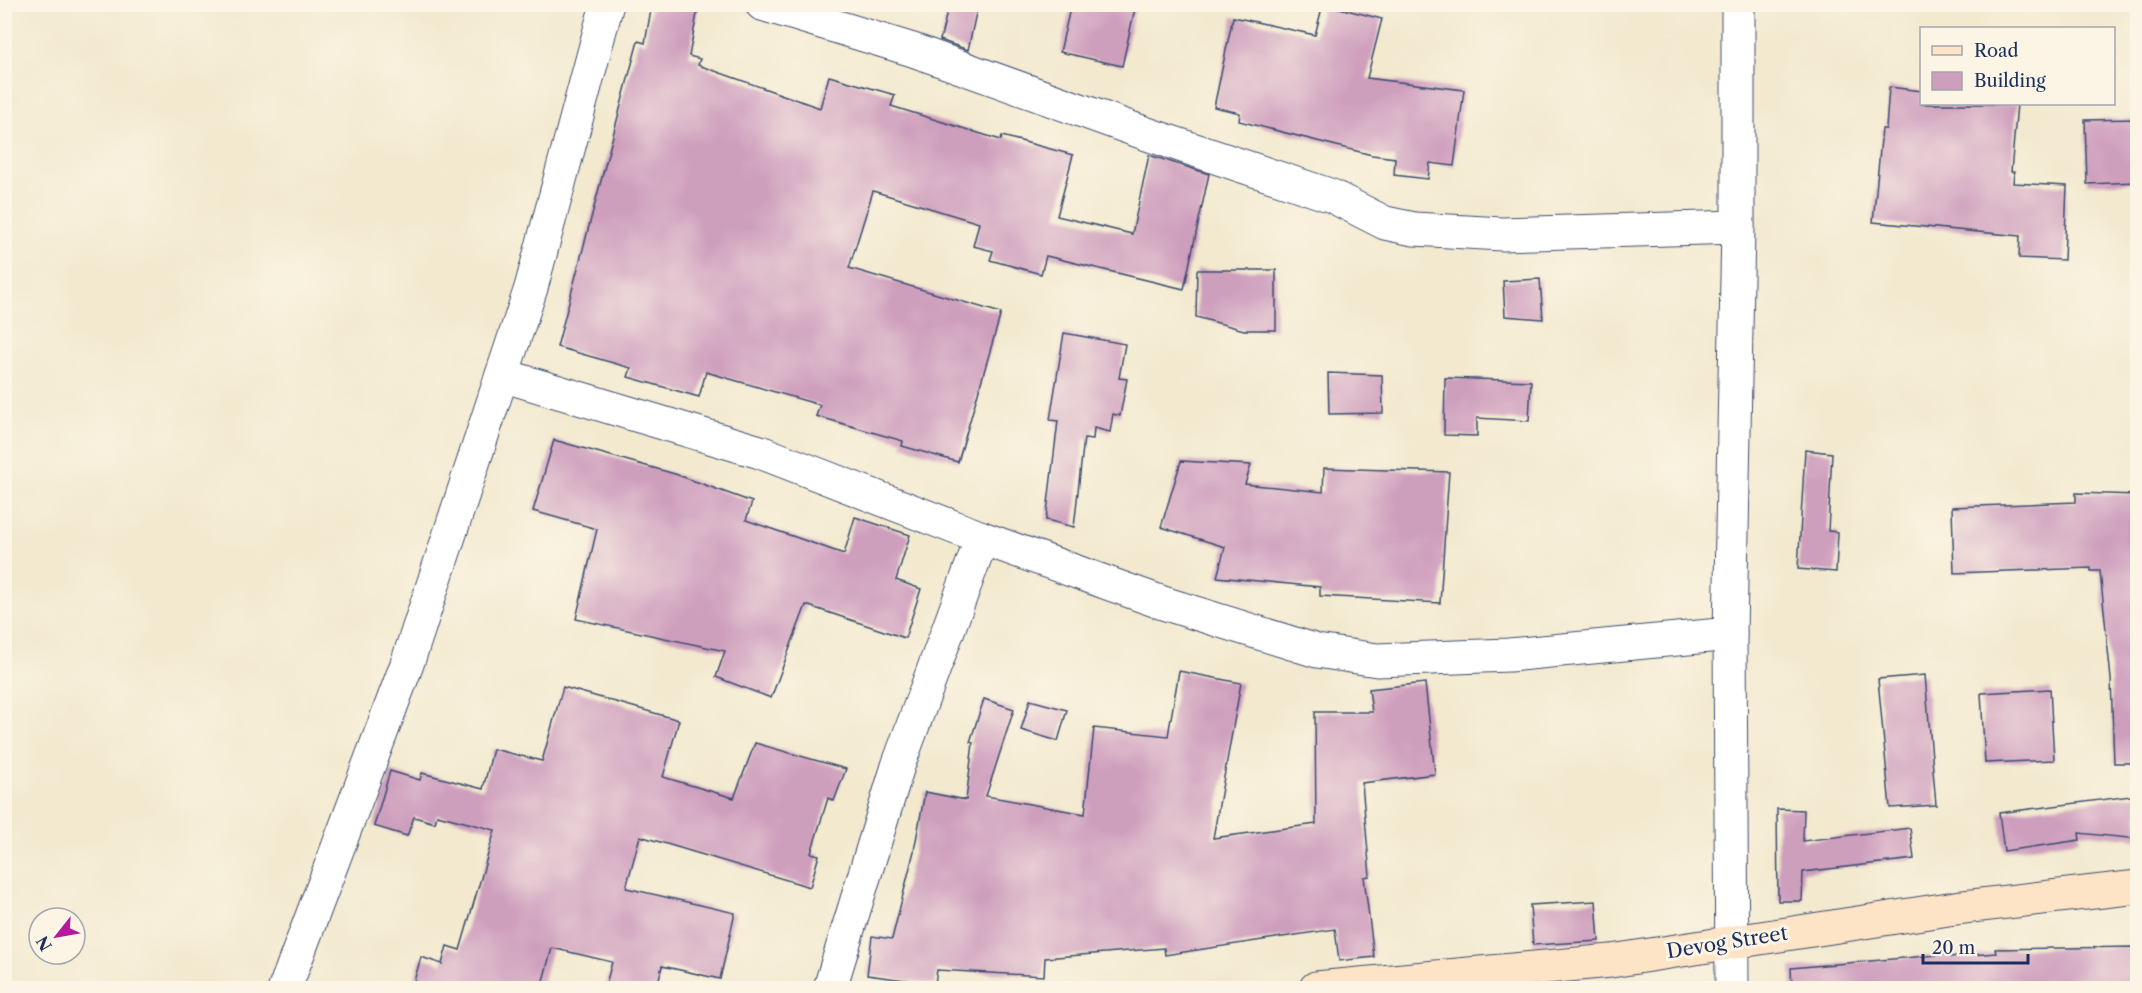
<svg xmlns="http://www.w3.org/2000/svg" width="2142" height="993" font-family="'Libre Caslon Text',serif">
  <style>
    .building { fill: #ce9ebd }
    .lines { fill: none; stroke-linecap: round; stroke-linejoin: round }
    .street-casing { stroke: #3b4b6f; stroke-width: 35 }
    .secondary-casing { stroke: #3b4b6f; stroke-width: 35 }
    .street { stroke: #fff; stroke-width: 33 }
    .secondary { stroke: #fee4c6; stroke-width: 33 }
    .labels { text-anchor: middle; stroke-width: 6; stroke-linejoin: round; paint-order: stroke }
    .street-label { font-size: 20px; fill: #1b2f5e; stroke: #fcf5e5 }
  </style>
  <rect width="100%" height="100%" fill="#fcf5e5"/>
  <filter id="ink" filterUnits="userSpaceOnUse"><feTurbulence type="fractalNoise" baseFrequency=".0167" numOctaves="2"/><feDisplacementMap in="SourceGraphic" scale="12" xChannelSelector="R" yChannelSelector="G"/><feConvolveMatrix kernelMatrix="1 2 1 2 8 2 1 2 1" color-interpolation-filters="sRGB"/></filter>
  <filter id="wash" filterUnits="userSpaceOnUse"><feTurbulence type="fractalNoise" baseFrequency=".008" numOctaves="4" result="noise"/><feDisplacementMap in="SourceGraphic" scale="24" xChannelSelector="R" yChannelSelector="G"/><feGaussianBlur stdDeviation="1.35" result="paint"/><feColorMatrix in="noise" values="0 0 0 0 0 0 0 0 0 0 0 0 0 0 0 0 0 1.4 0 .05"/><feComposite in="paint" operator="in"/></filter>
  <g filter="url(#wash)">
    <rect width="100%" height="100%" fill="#f2e9cf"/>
    <g id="blocks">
      <!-- building -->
      <g class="building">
        <path d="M652 4H679L698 9 689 56 700 59 698 65 820 108 829 76 895 95 891 106 1001 140 1002 136 1073 155 1057 216 1132 234 1149 155 1209 174 1184 289 1046 256 1041 274 990 260 993 251 973 246 979 223 873 191 849 268 1001 313 958 462 902 446 903 441 816 416 820 405 706 372 699 397 628 377 631 368 557 347 638 41 645 43Z"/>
        <path d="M949 4H978L968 50 940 40Z"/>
        <path d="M1071 4H1136L1122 66 1060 52Z"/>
        <path d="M1323 4 1382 19 1367 78 1464 90 1454 166 1430 163 1428 179 1394 175 1395 158 1372 155 1239 121 1240 113 1214 107 1233 17 1315 35Z"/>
        <path d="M1889 87 1922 91V104H2017L2011 172H2014L2013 183 2067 186 2064 260 2019 258 2020 236 1873 222 1882 129H1886Z"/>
        <path d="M2138 119V182L2087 184 2085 120Z"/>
        <path d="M1197 270H1276V330H1244L1196 317Z"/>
        <path d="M1540 279 1543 319 1505 316 1503 281Z"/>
        <path d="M1064 333 1125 344 1119 378 1127 379 1120 416 1113 414 1110 432 1094 428 1093 439 1084 438 1074 527 1046 520 1058 421 1050 420Z"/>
        <path d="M1328 373 1382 375 1383 413 1329 414Z"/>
        <path d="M1445 378 1531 381 1529 421 1477 418V436L1444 435Z"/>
        <path d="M554 440 675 474 752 502 746 520 844 554 855 517 910 535 896 580 921 589 905 638 806 605 771 698 716 677 725 651 576 619 597 529 533 511Z"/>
        <path d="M1805 450 1832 453 1828 531 1838 532 1836 572 1798 569Z"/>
        <path d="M1181 461 1251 465 1245 484 1323 492 1324 468 1449 472 1440 603 1320 596V587L1217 577 1225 547 1161 527Z"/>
        <path d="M2076 493 2138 495V763H2114L2111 679 2100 571H2091V568L1954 573 1952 507 2076 502Z"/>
        <path d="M1179 671 1241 683 1213 838 1316 824 1315 712H1372L1369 689 1425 683 1435 774 1362 783 1370 876 1364 877 1374 957 1339 961 1335 929 1165 955 1164 948 1045 958 1044 976 937 970 935 984 867 975 872 936 892 939 914 851 925 792 966 800 973 743 970 742 984 699 1014 709 986 796 1085 814 1094 728 1168 736Z"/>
        <path d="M1925 675 1936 805 1890 808 1878 679Z"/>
        <path d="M563 687 679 720 663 777 734 798 755 743 846 769 834 801 828 798 811 853 819 855 810 887 640 836 626 888 735 913 720 979 662 966 657 988H605L612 962 552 948 541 988H412L421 957 442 964 447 946 460 950 495 830 437 815 435 823 414 817 407 836 374 826 390 771 420 780 422 773 483 789 493 749 542 761Z"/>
        <path d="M2050 689 2054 760 1985 763 1981 693Z"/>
        <path d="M1030 700 1067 710 1058 741 1021 730Z"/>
        <path d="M2138 795V839L2079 833 2080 840 2004 851 1999 813Z"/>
        <path d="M1777 809 1804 810 1803 841 1910 828 1914 859 1803 872 1802 901H1778Z"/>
        <path d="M1596 901 1599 941 1533 945 1530 905Z"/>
        <path d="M2137 947V988H1792L1791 968 1949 954V957L1996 953 1995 949Z"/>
      </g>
    </g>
  </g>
  <g filter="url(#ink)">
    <use href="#blocks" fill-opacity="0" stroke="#3b4b6f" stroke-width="1.5"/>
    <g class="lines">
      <defs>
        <g id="street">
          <path d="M762 4 913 50 1147 134 1332 196 1385 223 1414 229 1502 234 1738 227"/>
          <path d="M502 375 760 452 982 538 1163 603 1317 651 1377 660 1509 655 1730 634"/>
          <path d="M285 988 407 664 502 375 531 288 607 4"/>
          <path d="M830 988 898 766 982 538"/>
          <path d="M1732 988 1730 634 1738 227V4"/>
        </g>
        <path id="secondary" d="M1316 988 1611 961 1955 908 2138 887"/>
      </defs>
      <!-- street casing -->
      <use href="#street" class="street-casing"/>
      <!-- secondary casing -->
      <use href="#secondary" class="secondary-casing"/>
      <!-- street -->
      <use href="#street" class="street"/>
      <!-- secondary -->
      <use href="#secondary" class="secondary"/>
    </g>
  </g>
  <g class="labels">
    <!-- street labels -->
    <g class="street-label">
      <text transform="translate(1727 942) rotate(-9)" y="7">Devog Street</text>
    </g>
  </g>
  <!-- margin -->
  <rect width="2142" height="993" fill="none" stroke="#fcf5e5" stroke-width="24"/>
  <!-- legend -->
  <rect x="1920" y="27" width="195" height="78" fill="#fcf5e5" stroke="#a2a6af" stroke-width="1.5"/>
  <rect x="1932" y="46" width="30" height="9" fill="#fee4c6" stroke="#a2a6af" stroke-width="1.5"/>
  <text x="1974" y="57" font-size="18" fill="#1b2f5e">Road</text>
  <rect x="1932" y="72" width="30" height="18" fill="#ce9ebd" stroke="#a2a6af" stroke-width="1.5"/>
  <text x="1974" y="87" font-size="18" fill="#1b2f5e">Building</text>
  <!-- north arrow -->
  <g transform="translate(57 936) rotate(239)"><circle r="28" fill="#fcf5e5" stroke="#a2a6af" stroke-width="1.5"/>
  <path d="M0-4.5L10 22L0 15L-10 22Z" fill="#b5179e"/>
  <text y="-9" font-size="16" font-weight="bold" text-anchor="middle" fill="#1b2f5e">N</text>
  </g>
  <!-- scale -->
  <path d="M1923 954v9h105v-9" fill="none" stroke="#1b2f5e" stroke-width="3"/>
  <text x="1932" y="954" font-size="18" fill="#1b2f5e" stroke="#fcf5e5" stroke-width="4.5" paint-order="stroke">20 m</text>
</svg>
